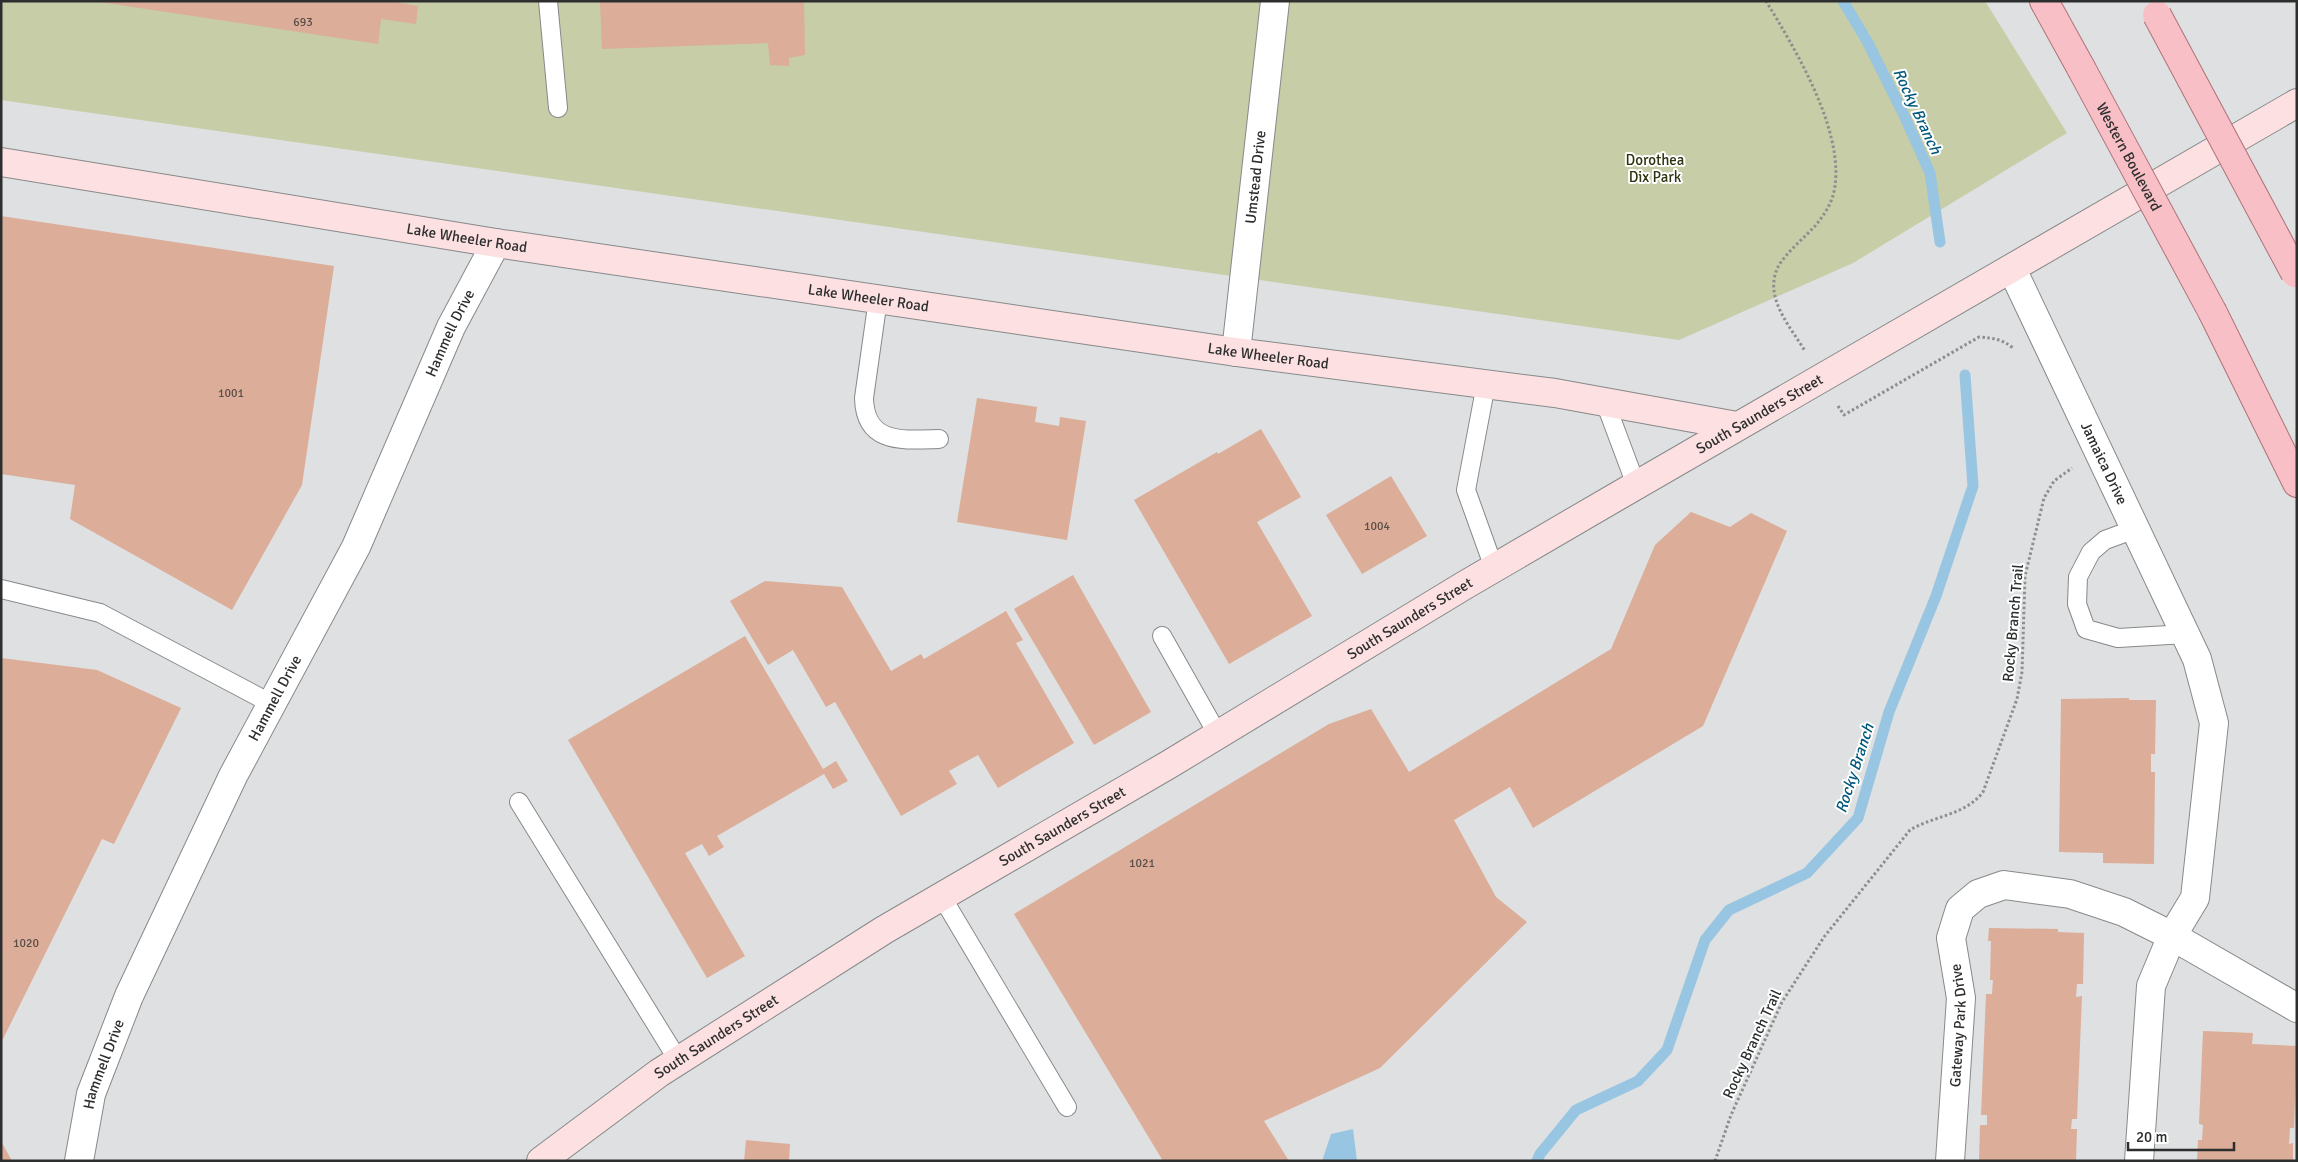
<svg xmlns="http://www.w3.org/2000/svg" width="2298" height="1162" font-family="Signika,sans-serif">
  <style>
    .green { fill: #c7cda6 }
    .water { fill: #98c6e2 }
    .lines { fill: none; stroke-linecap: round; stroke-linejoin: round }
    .stream { stroke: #98c6e2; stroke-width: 11 }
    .building { fill: #dcad98 }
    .lane-casing { stroke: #87898a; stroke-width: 20 }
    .street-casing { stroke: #87898a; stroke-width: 30 }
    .secondary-casing { stroke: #87898a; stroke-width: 30 }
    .primary-casing { stroke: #ae7278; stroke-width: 30 }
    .path { stroke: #8d8f8f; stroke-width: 3; stroke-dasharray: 2.5 2.5; stroke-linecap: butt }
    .lane { stroke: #fff; stroke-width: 18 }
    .street { stroke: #fff; stroke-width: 28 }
    .secondary { stroke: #fce0e2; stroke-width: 28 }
    .primary { stroke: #f8c0c6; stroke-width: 28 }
    .primary-bridge-casing { stroke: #ae7278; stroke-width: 30; stroke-linecap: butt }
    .primary-bridge { stroke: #f8c0c6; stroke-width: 28 }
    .labels { text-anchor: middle; stroke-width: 4; stroke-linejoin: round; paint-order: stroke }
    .number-label { font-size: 12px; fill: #594e48 }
    .street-label { font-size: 15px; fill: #2d2e2e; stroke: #fff }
    .park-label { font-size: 15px; fill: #2e320e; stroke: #fff }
    .water-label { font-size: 16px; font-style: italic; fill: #03597d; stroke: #fff }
  </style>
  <rect width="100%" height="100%" fill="#dee0e1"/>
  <!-- green -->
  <path class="green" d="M1 1H1985L2067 133 1853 263 1679 340 1 100Z"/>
  <!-- water -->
  <path class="water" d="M1353 1129 1357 1161H1322L1331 1134Z"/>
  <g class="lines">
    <!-- stream -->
    <g class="stream">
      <path d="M1843 1 1867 41 1903 113 1930 173 1940 242"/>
      <path d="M1537 1161 1540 1154 1576 1110 1638 1081 1667 1050 1705 940 1729 910 1807 873 1858 818 1889 712 1936 596 1973 486 1965 375"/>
    </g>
  </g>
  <!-- building -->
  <g class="building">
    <path d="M93 1H388L418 6 416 24 381 19 378 44Z"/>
    <path d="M633 1H804L805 55 789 58V66L770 65 768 43 602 49 600 2Z"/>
    <path d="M1 216 334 266 302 485 232 610 70 519 75 485 1 474Z"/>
    <path d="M977 398 1037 407 1035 422 1059 426 1060 417 1086 421 1067 540 957 522Z"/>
    <path d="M1261 429 1301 497 1257 522 1312 616 1229 664 1134 500 1217 452 1218 454Z"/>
    <path d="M1391 476 1427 536 1362 574 1326 515Z"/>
    <path d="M1691 512 1730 527 1751 513 1787 531 1703 726 1533 828 1510 787 1454 820 1496 897 1527 922 1380 1068 1264 1121 1289 1161H1163L1014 914 1329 724 1371 709 1409 772 1611 649 1655 545Z"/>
    <path d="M1073 575 1151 712 1094 745 1014 609Z"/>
    <path d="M765 581 842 587 891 671 921 654 924 659 1006 611 1023 640 1016 643 1074 743 998 788 978 755 949 771 957 784 901 816 835 702 826 707 793 650 768 665 730 601Z"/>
    <path d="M745 636 823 769 836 761 848 781 833 789 824 774 717 836 724 847 709 856 702 844 685 853 745 956 707 978 568 740Z"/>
    <path d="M1 658 97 670 181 708 114 844 102 839 1 1043Z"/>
    <path d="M2129 698V700H2156L2155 754H2151V772H2155L2154 864 2103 863V853L2059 852 2061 699Z"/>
    <path d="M1989 928 2058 929V932L2084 933 2083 984H2077L2076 997 2082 996 2077 1119H2072L2071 1129H2077L2076 1161H1979L1980 1125H1987V1115H1981L1986 994H1992L1993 980H1990L1991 941H1988Z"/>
    <path d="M2203 1031 2253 1033 2252 1044 2297 1046 2294 1128H2290L2289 1144 2293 1143V1161H2197L2198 1140H2202L2203 1125 2199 1124Z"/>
    <path d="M746 1140 790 1144 789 1161H744Z"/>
    <path d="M1 1141 12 1161H1Z"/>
  </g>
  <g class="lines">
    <defs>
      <g id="lane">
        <path d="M548 1 558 108"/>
        <path d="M878 299 864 398C865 445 904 440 939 439"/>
        <path d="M1486 384 1466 490 1494 568"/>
        <path d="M1605 402 1636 485"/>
        <path d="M2135 529 2105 540 2091 552 2078 577 2077 604 2086 629 2118 638 2186 634"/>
        <path d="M1 589 100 613 272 704"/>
        <path d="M1162 636 1218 735"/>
        <path d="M519 802 678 1060"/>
        <path d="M942 897 1067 1107"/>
      </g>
      <g id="street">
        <path id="s1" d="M2012 269 2197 659 2214 723 2195 898 2172 936 2151 986 2139 1161"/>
        <path id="s2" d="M1236 352 1275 1"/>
        <path id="s3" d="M79 1161 91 1094 129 996 233 776 356 547 451 327 496 243"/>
        <path id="s4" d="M1950 1161 1961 998 1951 938 1960 909 1978 894 2004 885 2070 894 2124 912 2172 936 2297 1008"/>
      </g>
      <g id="secondary">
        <path id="s5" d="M1 162 496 243 1236 352 1555 393 1737 426"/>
        <path id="s6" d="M541 1161 659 1073 884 930 1168 765 1465 585 1616 497 2297 103"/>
      </g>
      <g id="primary">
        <path d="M2044 1 2081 68"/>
        <path d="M2213 313 2297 483"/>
      </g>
    </defs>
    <!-- lane casing -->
    <use href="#lane" class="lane-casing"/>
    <!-- street casing -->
    <use href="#street" class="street-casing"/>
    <!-- secondary casing -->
    <use href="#secondary" class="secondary-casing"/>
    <!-- primary casing -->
    <use href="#primary" class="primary-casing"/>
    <!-- path -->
    <g class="path">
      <path d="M1766 1C1795 49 1843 128 1835 186 1833 202 1825 214 1815 226 1803 239 1788 251 1779 265 1762 296 1790 326 1805 351"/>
      <path d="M1838 406 1844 415 1979 337C1993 338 2002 339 2013 348"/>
      <path d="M1715 1161 1731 1115 1782 1002 1824 937 1910 830C1933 816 1966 815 1983 792L2017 699 2022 672 2025 576 2044 498 2054 481 2072 468"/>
    </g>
    <!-- lane -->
    <use href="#lane" class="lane"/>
    <!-- street -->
    <use href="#street" class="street"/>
    <!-- secondary -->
    <use href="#secondary" class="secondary"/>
    <!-- primary -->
    <use href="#primary" class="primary"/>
    <defs>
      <g id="primary-bridge">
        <path d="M2157 15 2295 273"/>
        <path id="s7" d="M2081 68 2213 313"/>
      </g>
    </defs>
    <!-- primary-bridge casing -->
    <use href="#primary-bridge" class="primary-bridge-casing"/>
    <!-- primary-bridge -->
    <use href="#primary-bridge" class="primary-bridge"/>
  </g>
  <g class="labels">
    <!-- number labels -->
    <g class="number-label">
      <text x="303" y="26">693</text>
      <text x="231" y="397">1001</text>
      <text x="1377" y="530">1004</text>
      <text x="1142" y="867">1021</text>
      <text x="26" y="947">1020</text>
    </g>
    <!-- street labels -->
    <g class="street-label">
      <text dy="5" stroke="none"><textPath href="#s7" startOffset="101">Western Boulevard</textPath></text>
      <text dy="5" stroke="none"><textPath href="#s2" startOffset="176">Umstead Drive</textPath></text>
      <text dy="5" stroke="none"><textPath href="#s5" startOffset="472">Lake Wheeler Road</textPath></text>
      <text dy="5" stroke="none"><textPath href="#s5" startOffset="878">Lake Wheeler Road</textPath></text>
      <text dy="5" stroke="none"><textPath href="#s3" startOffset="910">Hammell Drive</textPath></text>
      <text dy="5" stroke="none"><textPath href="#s5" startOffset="1282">Lake Wheeler Road</textPath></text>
      <text dy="5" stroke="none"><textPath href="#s6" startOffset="1430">South Saunders Street</textPath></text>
      <text dy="5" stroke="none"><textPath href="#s1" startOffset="215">Jamaica Drive</textPath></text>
      <text dy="5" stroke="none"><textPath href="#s6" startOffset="1025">South Saunders Street</textPath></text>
      <text transform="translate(2013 623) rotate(-85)" y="5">Rocky Branch Trail</text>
      <text dy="5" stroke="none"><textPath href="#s3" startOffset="505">Hammell Drive</textPath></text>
      <text dy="5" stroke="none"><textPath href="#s6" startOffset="620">South Saunders Street</textPath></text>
      <text dy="5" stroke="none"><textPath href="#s4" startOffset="136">Gateway Park Drive</textPath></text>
      <text dy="5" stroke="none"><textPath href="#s6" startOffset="215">South Saunders Street</textPath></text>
      <text transform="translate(1752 1044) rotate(-65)" y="5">Rocky Branch Trail</text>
      <text dy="5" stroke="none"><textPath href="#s3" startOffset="100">Hammell Drive</textPath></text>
    </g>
    <!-- park labels -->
    <g class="park-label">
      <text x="1655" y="165">Dorothea<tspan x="1655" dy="17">Dix Park</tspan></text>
    </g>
    <!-- water labels -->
    <g class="water-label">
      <text transform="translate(1918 111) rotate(65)" y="6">Rocky Branch</text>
      <text transform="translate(1854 768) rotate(-72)" y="6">Rocky Branch</text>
    </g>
  </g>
  <!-- border -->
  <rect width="2298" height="1162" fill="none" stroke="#2d2e2e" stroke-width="5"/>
  <!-- scale -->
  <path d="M2128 1142v8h106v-8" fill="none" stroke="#2d2e2e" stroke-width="2.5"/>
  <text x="2136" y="1142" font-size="15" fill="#2d2e2e" stroke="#ffffff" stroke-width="4" paint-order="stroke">20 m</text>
</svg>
